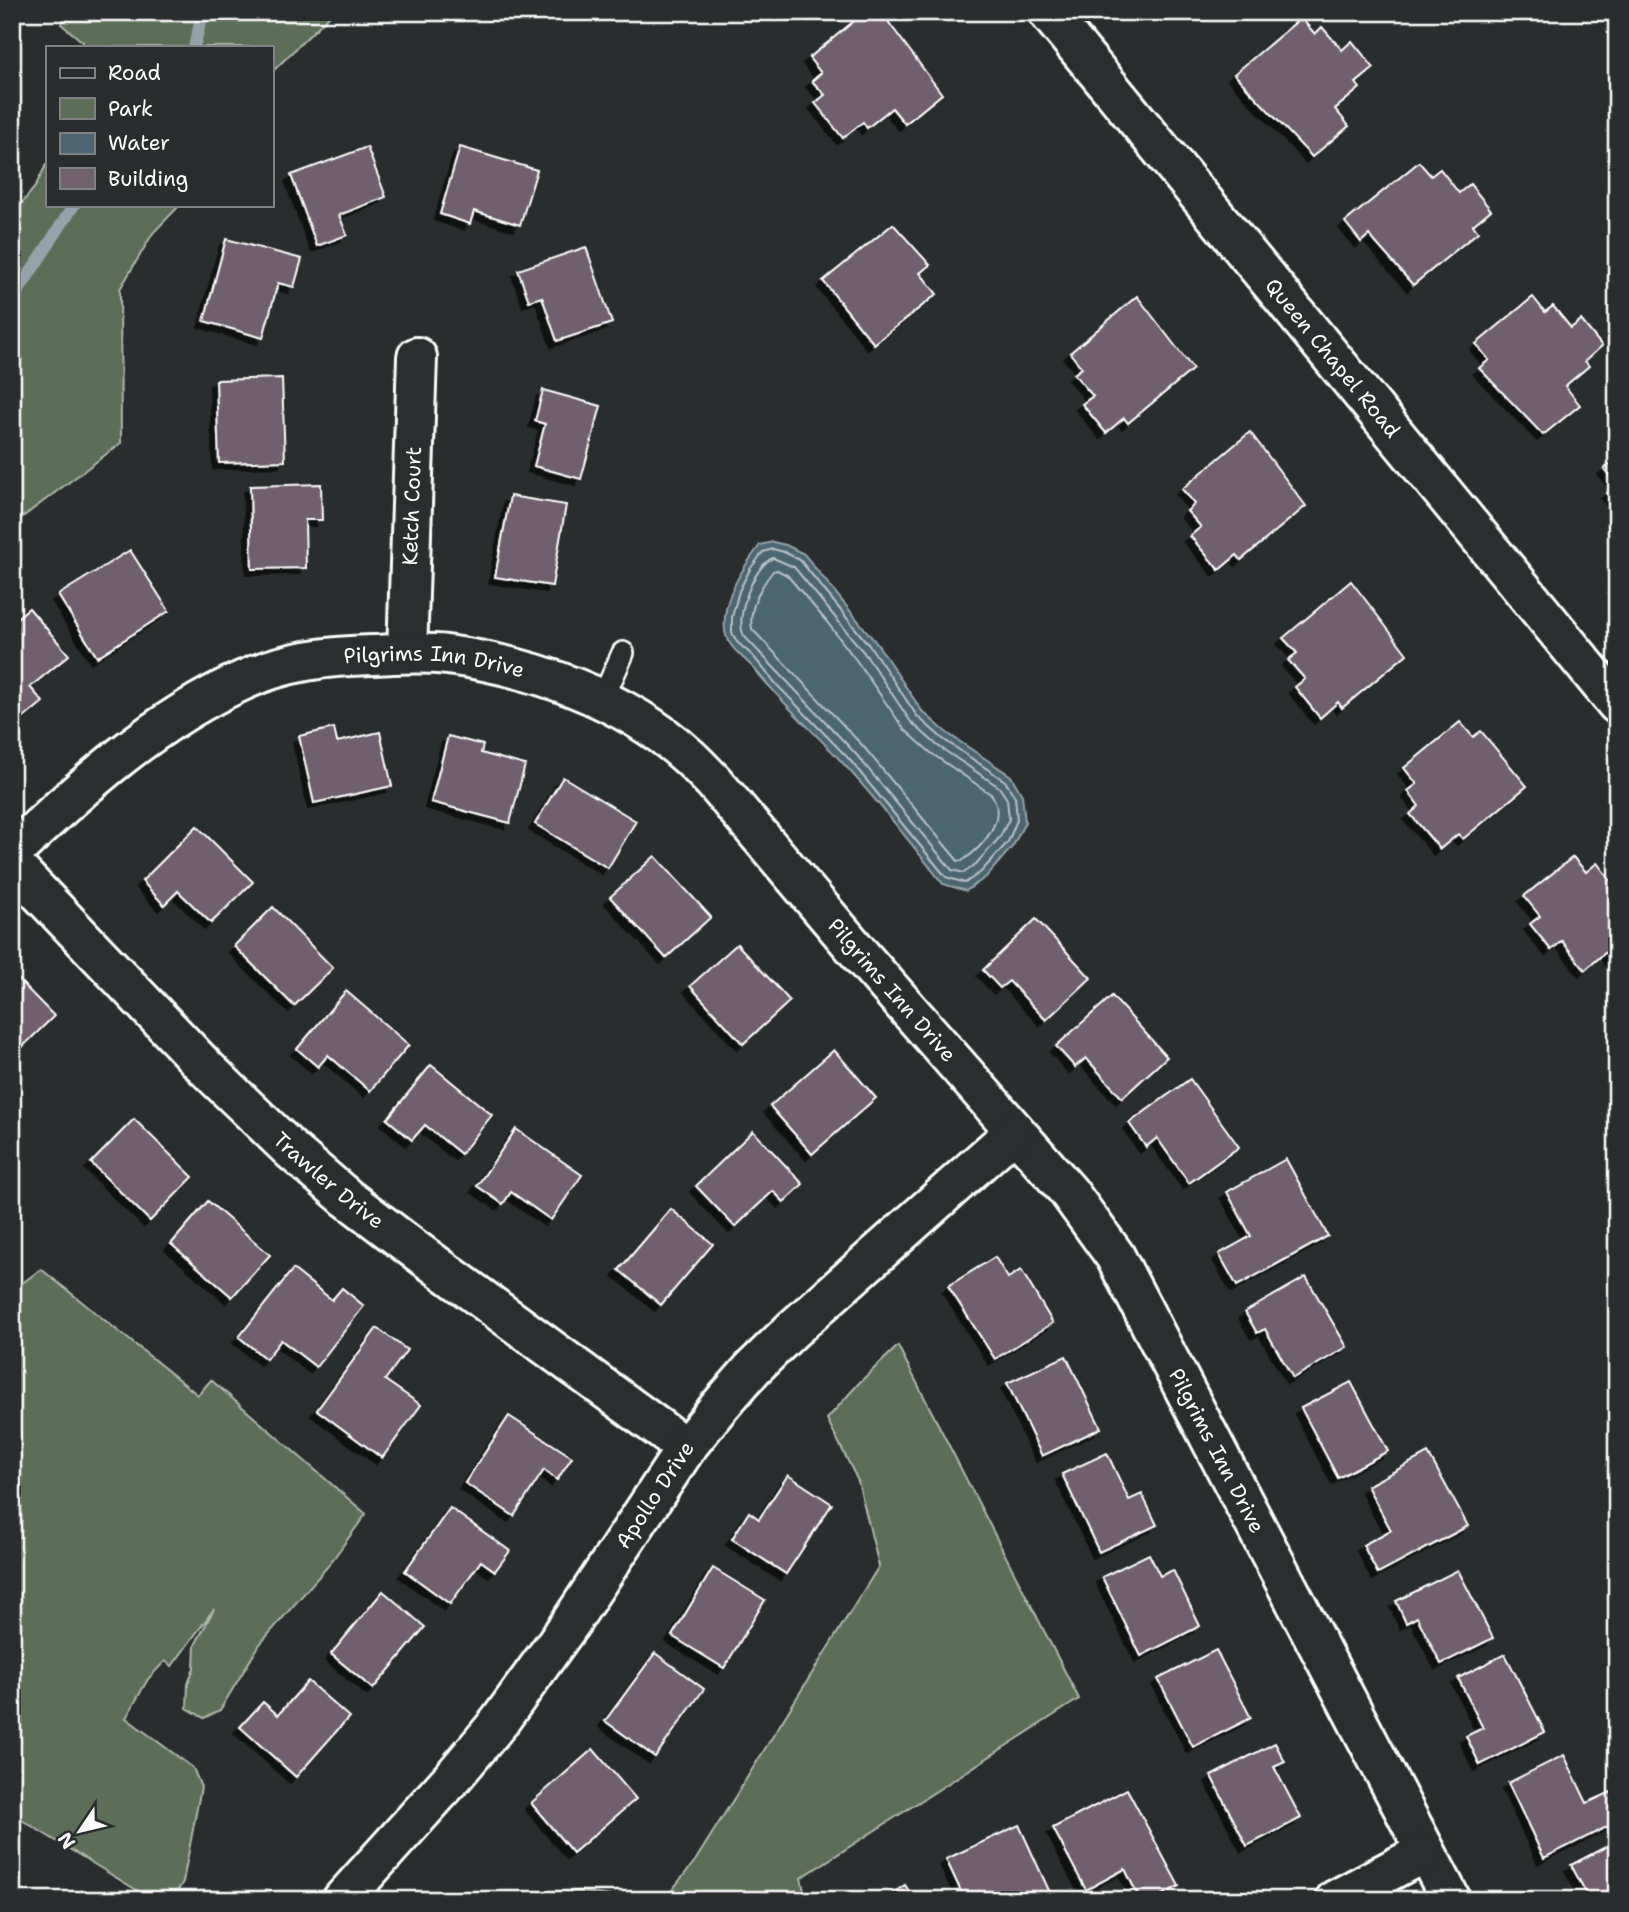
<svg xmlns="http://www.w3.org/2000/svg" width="1629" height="1912" font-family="'Shantell Sans',sans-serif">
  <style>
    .green { fill: #5c6e58; stroke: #aeb6ac; stroke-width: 2 }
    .water { fill: #4c6571; stroke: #94a3aa; stroke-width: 2 }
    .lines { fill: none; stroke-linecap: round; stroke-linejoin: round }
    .shore { stroke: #b7c1c6; stroke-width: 2 }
    .stream { stroke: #94a3aa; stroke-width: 12 }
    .building { fill: #70616d; stroke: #fff; stroke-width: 2; filter: url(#shadow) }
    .lane-casing { stroke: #fff; stroke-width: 26 }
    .street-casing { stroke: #fff; stroke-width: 44 }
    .lane { stroke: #2a2d2e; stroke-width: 21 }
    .street { stroke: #2a2d2e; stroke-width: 38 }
    .labels { text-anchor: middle; stroke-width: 7; stroke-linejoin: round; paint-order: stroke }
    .street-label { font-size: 21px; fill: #fff; stroke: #2a2d2e }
  </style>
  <defs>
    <filter id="shadow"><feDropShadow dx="-6" dy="6" stdDeviation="0" flood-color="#0009"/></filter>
  </defs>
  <rect width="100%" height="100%" fill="#2a2d2e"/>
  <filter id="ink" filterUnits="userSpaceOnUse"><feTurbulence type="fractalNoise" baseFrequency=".0143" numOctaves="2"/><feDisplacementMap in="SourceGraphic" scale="14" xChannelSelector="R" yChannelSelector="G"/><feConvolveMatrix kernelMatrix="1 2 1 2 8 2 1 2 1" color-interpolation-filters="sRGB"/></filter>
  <g filter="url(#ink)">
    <!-- green -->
    <g class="green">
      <path d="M68 12H333L271 73V47H83V42L61 24Z"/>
      <path d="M47 163V205H180L153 233 120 289 121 443 12 525V215L35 187Z"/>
      <path d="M41 1269 198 1395 211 1380 366 1514 328 1566 260 1644 220 1710 204 1718 187 1708 188 1684 194 1668 195 1645 214 1609 172 1666 165 1661 148 1679 126 1718 193 1768 201 1787 183 1882 172 1900H153L12 1814V1291Z"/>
      <path d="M898 1346 1079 1699 801 1878 806 1900H664L695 1861 879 1566 858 1481 827 1419 859 1383Z"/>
      <path d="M578 1891 637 1900H524Z"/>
    </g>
    <!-- water -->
    <path class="water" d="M773 542 786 545 804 554 878 645 922 711 947 733 1011 776 1022 795 1025 822 1013 846 986 877 966 891 943 884C910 842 877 800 841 761 813 731 783 704 757 672 748 660 727 648 725 631 721 600 742 569 760 545Z"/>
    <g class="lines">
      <!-- shore -->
      <g class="shore">
        <path d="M773 549 784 552 800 560 872 649 917 716 943 739 1005 781 1015 797 1017 820 1008 842 981 872 965 883 946 877 849 759 777 685 753 656 737 642 732 633V617L739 591 750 569 763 552Z"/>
        <path d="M773 558 794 567 865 654 911 722 938 746 999 787 1007 799 1009 819 1000 837 975 865 964 873 952 870 855 753 744 636C734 618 754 565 773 558Z"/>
        <path d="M777 570 787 575 827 622 856 660 904 729 931 753 992 795C1007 820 983 847 962 861H958L863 746 752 629C748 609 761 586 773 571Z"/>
      </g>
      <!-- stream -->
      <g class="stream">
        <path d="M194 47 203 12"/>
        <path d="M12 301 74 205"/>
      </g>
    </g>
    <!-- building -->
    <g class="building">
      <path d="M865 12H881L942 94 905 124 892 108 867 128 863 122 843 138 815 103 825 95 812 81 821 73 809 58Z"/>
      <path d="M1301 18 1315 34 1322 27 1342 50 1352 41 1374 68 1356 83 1360 88 1335 109 1349 126 1312 157 1234 74Z"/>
      <path d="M367 147 386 197 339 215 347 235 317 246 291 175Z"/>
      <path d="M460 147 537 170 520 225 474 211 470 224 440 214Z"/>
      <path d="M1419 162 1431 176 1440 169 1459 193 1470 184 1491 210 1473 225 1478 232 1413 285 1369 235 1361 242 1345 222Z"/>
      <path d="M893 224 930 265 920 273 937 294 874 344 823 281Z"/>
      <path d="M226 239 302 259 294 287 278 283 263 338 204 321Z"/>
      <path d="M586 247 612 323 557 341 542 297 529 301 518 270Z"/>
      <path d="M1137 296 1193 369 1128 423 1124 418 1106 433 1082 404 1093 396 1074 374 1082 368 1070 353Z"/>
      <path d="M1533 297 1545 312 1553 306 1571 328 1581 320 1602 346 1585 361 1589 366 1565 386 1580 405 1543 435 1479 368 1489 360 1476 344Z"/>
      <path d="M282 378 285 461 219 463 216 380Z"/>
      <path d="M543 390 601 406 581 479 534 466 545 424 535 421Z"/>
      <path d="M1250 432 1306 506 1241 560 1237 555 1219 570 1190 536 1201 527 1187 511 1195 504 1182 489Z"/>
      <path d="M1617 459V485L1604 469Z"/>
      <path d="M321 484 322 520H305L306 568 252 569 250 486Z"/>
      <path d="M1617 486V504L1607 493Z"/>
      <path d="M510 496 566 505 552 586 495 577Z"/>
      <path d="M130 550 169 611 97 657 58 595Z"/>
      <path d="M1351 581 1407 654 1342 708 1338 702 1320 718 1295 687 1305 679 1288 660 1297 653 1283 638Z"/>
      <path d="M29 608 69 655 30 687 43 702 14 726 12 622Z"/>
      <path d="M1460 722 1473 737 1481 731 1527 786 1463 839 1458 834 1440 849 1410 814 1419 806 1408 791 1417 784 1404 768Z"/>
      <path d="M334 728 337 742 380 732 392 786 314 803 299 736Z"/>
      <path d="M448 736 483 745 481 753 525 765 510 823 431 802Z"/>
      <path d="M563 777 636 821 608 868 535 824Z"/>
      <path d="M197 826 253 882 211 923 178 891 164 905 142 881Z"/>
      <path d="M655 856 711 917 666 958 610 897Z"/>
      <path d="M1573 857 1586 872 1597 863 1617 889V966L1606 952 1585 970 1562 941 1551 950 1530 924 1540 916 1524 896Z"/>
      <path d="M273 907 333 968 294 1006 234 946Z"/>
      <path d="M1036 919 1091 978 1046 1020 1009 981 1000 988 983 970Z"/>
      <path d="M737 944 790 1001 743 1044 690 986Z"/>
      <path d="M12 973 54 1016 12 1057Z"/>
      <path d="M346 991 409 1045 370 1091 328 1055 318 1067 297 1049Z"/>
      <path d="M1112 996 1167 1057 1122 1098 1086 1058 1075 1067 1056 1046Z"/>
      <path d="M834 1050 876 1098 812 1154 770 1106Z"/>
      <path d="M431 1065 492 1115 461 1154 425 1125 412 1140 387 1119Z"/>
      <path d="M1190 1079 1239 1147 1189 1183 1157 1138 1146 1147 1129 1123Z"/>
      <path d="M134 1119 193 1177 150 1221 91 1163Z"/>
      <path d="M516 1129 582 1175 551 1220 511 1192 503 1204 477 1186Z"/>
      <path d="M753 1131 803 1184 784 1202 773 1191 735 1227 696 1186Z"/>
      <path d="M1286 1159 1328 1236 1237 1286 1219 1254 1251 1236 1227 1192Z"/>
      <path d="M208 1201 270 1255 232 1297 171 1244Z"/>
      <path d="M671 1209 713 1244 661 1305 619 1270Z"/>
      <path d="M995 1257 1008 1278 1021 1270 1053 1323 995 1359 948 1286Z"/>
      <path d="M293 1269 332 1300 342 1288 364 1306 316 1367 281 1340 266 1359 239 1337Z"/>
      <path d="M1306 1277 1347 1347 1293 1378 1265 1329 1257 1333 1245 1312Z"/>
      <path d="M377 1328 407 1350 385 1380 421 1405 382 1458 317 1410Z"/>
      <path d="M1066 1356 1101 1428 1042 1456 1007 1383Z"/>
      <path d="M1351 1382 1388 1451 1338 1478 1301 1408Z"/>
      <path d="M509 1416 572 1457 557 1480 544 1470 514 1516 465 1483Z"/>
      <path d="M1107 1453 1129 1500 1142 1494 1157 1525 1099 1552 1062 1474Z"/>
      <path d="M1428 1453 1468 1526 1378 1574 1363 1545 1391 1530 1367 1486Z"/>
      <path d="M788 1475 832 1504 786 1574 732 1539 749 1512 759 1519Z"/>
      <path d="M450 1508 510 1551 495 1571 481 1561 450 1604 405 1571Z"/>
      <path d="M1149 1554 1160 1576 1173 1570 1200 1626 1141 1656 1102 1577Z"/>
      <path d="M713 1568 765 1600 724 1668 672 1636Z"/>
      <path d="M1458 1570 1493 1638 1441 1664 1417 1617 1406 1623 1396 1601Z"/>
      <path d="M383 1591 425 1627 373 1689 331 1654Z"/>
      <path d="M1216 1650 1251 1718 1193 1747 1158 1679Z"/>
      <path d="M655 1653 704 1689 655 1757 605 1721Z"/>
      <path d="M1505 1654 1545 1732 1480 1765 1466 1736 1483 1728 1458 1678Z"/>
      <path d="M308 1681 349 1717 296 1777 240 1727 263 1702 278 1715Z"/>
      <path d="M1275 1743 1285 1762 1274 1767 1301 1818 1247 1846 1211 1776Z"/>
      <path d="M593 1749 636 1799 573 1853 531 1803Z"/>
      <path d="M1564 1755 1587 1803 1611 1792 1617 1803V1822L1544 1858 1508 1783Z"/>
      <path d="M1127 1789 1179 1886 1153 1900H1140L1125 1869 1086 1890 1053 1828Z"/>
      <path d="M1019 1825 1052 1897 1046 1900H1015L1013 1897 1007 1900H965L946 1859Z"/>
      <path d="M1617 1841V1900H1590L1571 1865Z"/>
      <path d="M905 1885 915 1900H883Z"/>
    </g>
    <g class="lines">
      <defs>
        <path id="lane" d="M602 700 623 653"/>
        <g id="street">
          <path id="s1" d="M1048 12 1617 704"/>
          <path id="s2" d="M407 653 417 357"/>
          <path id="s3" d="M12 853C80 788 157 718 244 680 285 661 328 656 373 655 397 654 422 652 447 655 531 666 624 698 688 756 697 764 705 773 714 782L864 959 1068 1191 1115 1256 1451 1900"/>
          <path id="s4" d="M12 864 207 1069 291 1150 347 1198 414 1249 686 1448"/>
          <path id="s5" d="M342 1900 453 1777 499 1722 569 1625 686 1448 718 1408 753 1368 793 1329 1014 1132"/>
          <path d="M1335 1900 1425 1852"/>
        </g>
      </defs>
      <!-- lane casing -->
      <use href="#lane" class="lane-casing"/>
      <!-- street casing -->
      <use href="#street" class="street-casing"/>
      <!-- lane -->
      <use href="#lane" class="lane"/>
      <!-- street -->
      <use href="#street" class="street"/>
    </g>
  </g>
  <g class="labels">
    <!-- street labels -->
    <g class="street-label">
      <text dy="7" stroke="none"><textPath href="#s1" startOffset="448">Queen Chapel Road</textPath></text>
      <text dy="7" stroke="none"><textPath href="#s2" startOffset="147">Ketch Court</textPath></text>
      <text dy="7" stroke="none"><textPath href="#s3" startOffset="485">Pilgrims Inn Drive</textPath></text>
      <text dy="7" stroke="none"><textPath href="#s3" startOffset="1073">Pilgrims Inn Drive</textPath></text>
      <text dy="7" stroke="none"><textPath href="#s4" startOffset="448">Trawler Drive</textPath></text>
      <text dy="7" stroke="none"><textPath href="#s3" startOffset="1640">Pilgrims Inn Drive</textPath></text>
      <text dy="7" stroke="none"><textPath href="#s5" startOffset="513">Apollo Drive</textPath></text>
    </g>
  </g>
  <!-- margin -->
  <rect width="1629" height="1912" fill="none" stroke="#2a2d2e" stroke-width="42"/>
  <rect x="21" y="21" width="1587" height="1870" fill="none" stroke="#fff" stroke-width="2.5" filter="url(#ink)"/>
  <!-- legend -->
  <rect x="46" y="46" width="228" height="161" fill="#2a2d2e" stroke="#7f8182" stroke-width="2"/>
  <rect x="60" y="68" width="35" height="10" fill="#2a2d2e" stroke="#7f8182" stroke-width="2"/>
  <text x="108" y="80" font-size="21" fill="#ffffff">Road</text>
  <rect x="60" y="98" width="35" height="21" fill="#5c6e58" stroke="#7f8182" stroke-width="2"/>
  <text x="108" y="116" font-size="21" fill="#ffffff">Park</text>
  <rect x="60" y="133" width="35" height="21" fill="#4c6571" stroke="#7f8182" stroke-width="2"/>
  <text x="108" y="150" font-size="21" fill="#ffffff">Water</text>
  <rect x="60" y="168" width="35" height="21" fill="#70616d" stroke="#7f8182" stroke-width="2"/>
  <text x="108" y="186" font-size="21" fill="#ffffff">Building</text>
  <!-- north arrow -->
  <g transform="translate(80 1831) rotate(235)" stroke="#2a2d2e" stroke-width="5" paint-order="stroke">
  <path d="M0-5L12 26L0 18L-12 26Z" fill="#ffffff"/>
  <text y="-10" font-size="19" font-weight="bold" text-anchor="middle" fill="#ffffff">N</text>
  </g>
</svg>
